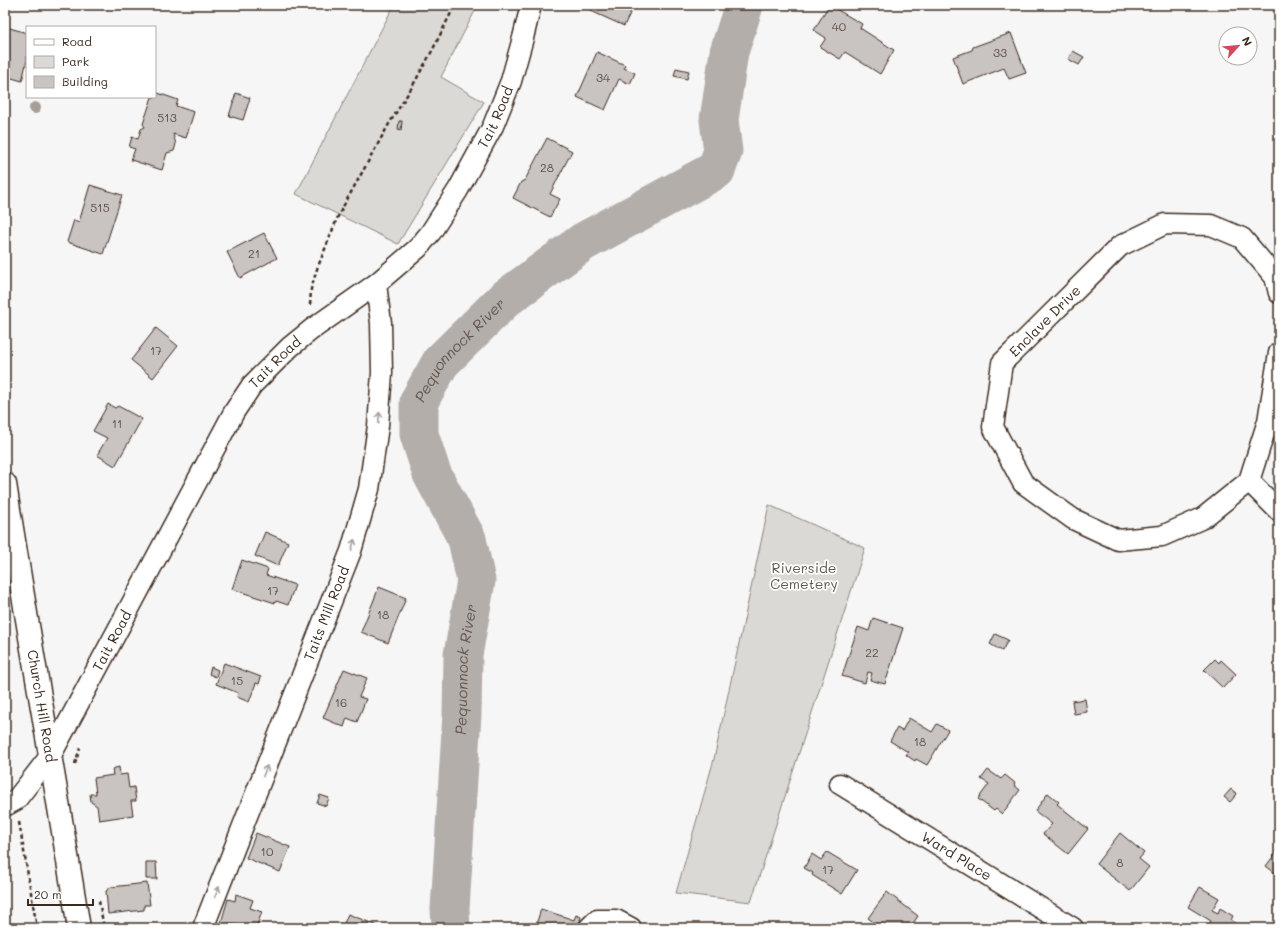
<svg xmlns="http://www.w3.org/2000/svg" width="1284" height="933" font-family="Mali,sans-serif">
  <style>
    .green { fill: #dbd9d6; stroke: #8b827a }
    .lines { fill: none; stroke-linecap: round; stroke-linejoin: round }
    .river { stroke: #b4aeaa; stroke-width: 39 }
    .building { fill: #c9c3c1; stroke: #3b2a1e }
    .minor-casing { stroke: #3b2a1e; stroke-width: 23 }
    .secondary-casing { stroke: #3b2a1e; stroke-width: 25 }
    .path { stroke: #3b2a1e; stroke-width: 2.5; stroke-dasharray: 4 3; stroke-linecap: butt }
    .minor { stroke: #fff; stroke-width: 20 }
    .secondary { stroke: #fff; stroke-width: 22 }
    .tree { fill: #a69e98 }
    .oneway { stroke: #a79f9a }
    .labels { text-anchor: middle; stroke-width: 3.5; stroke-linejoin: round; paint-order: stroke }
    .number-label { font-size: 12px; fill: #5e5047 }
    .street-label { font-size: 14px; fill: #3b2a1e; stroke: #fff }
    .park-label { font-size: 14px; fill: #63564c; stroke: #fff }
    .water-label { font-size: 15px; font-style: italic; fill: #65584f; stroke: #fff }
  </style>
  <rect width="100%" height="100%" fill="#f7f6f6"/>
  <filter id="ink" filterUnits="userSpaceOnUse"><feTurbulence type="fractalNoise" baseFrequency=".025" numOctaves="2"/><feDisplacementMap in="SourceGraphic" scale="8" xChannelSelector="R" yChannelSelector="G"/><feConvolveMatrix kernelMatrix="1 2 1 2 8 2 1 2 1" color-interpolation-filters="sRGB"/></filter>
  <g filter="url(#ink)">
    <!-- green -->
    <g class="green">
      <path d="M394 5H478L441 77 484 102 398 244 296 194Z"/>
      <path d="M769 505 865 548 751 902 676 893 714 759Z"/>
    </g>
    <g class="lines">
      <!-- river -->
      <path class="river" id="s1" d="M451 928 450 909 462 714 463 655 476 581 467 539 432 474 419 434V401L441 362 505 299 583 242 716 170 723 151 719 120 729 52 744 5"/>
    </g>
    <!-- building -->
    <g class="building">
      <path d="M594 5H634L624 26 591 11Z"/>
      <path d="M829 5 862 24 860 28 894 50 880 74 845 52 840 59 820 47 826 38 814 30Z"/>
      <path d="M6 27 27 33V60L22 81 5 76V32Z"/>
      <path d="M1011 33 1026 73 1009 79 1004 68 963 84 953 57 972 50 973 47Z"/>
      <path d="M1073 51 1084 57 1079 65 1068 59Z"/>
      <path d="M597 52 625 65 624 68 635 73 630 84 619 79 605 110 577 97Z"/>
      <path d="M676 68 689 71 687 79 674 76Z"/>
      <path d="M155 92 178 100 176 106 194 112 186 138 173 134 176 144 174 151 167 153 162 170 131 160 135 149 129 147 132 137 138 139 141 129 145 127 143 124 152 97H155Z"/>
      <path d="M236 93 250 98 243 120 229 116Z"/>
      <path d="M399 121H402L401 130 398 129Z"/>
      <path d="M547 138 572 151 550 194 560 199 550 217 513 198 521 182 525 180Z"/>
      <path d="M90 185 122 195 103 254 67 242 74 220 79 222Z"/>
      <path d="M264 233 277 258 240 278 227 252Z"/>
      <path d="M156 328 178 346 153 378 131 360Z"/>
      <path d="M108 404 115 408 118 406 142 419 115 466 97 455 107 438 93 431Z"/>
      <path d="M265 532 288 542 278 566 255 556Z"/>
      <path d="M242 560 268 569 266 575 295 585 288 605 276 601 275 603 232 589Z"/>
      <path d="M379 587 406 598 388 643 361 632Z"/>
      <path d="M873 618 903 628 885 684 870 680 872 673 868 672 865 683 842 676 858 627 869 631Z"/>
      <path d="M995 634 1008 640 1002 651 990 644Z"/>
      <path d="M1215 659 1219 663 1221 660 1236 674 1223 688 1204 670Z"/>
      <path d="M224 663 261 677 259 684 256 683 249 702 237 697 238 693 216 684Z"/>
      <path d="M211 667 218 670 216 677 209 674Z"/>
      <path d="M344 669 367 678 359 697 366 699 357 722 347 718 344 727 323 718Z"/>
      <path d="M1085 699 1087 712 1074 714 1072 701Z"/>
      <path d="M909 718 932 732 937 724 948 730 927 765 916 759 915 761 906 755 908 752 890 741 897 728 902 731Z"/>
      <path d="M119 767 120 775 127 774 129 788 134 787 136 801H131L133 815 99 820 97 806 91 802 90 794H96L94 778 113 775 112 769Z"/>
      <path d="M988 770 1001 779 1005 775 1015 783 1014 785 1020 790 1002 814 996 809 994 811 978 799 989 784 981 779Z"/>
      <path d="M1231 789 1237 794 1230 802 1224 797Z"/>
      <path d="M1048 793 1059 802 1057 804 1088 829 1068 854 1043 834 1052 824 1035 811Z"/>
      <path d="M320 795 329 798 326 806 317 803Z"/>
      <path d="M256 833 290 847 280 872 246 858Z"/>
      <path d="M1120 833 1144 853 1139 859 1149 867 1130 891 1096 864Z"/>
      <path d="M1279 849V876L1266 866Z"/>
      <path d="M827 852 857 870 842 894 812 875 813 873 804 868 812 854 821 860Z"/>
      <path d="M146 862H156L157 879H146Z"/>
      <path d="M147 883 150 905H144V910L108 914 106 891 111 887Z"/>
      <path d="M1200 887 1219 898 1212 910 1218 913 1220 908 1233 916 1231 920 1244 928H1207L1211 921 1188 907Z"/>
      <path d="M887 892 918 916 912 925 915 928H882L868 918Z"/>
      <path d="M236 894 253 900 250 908 262 912 256 928H244L229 923 228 928 220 926 228 899 235 901Z"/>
      <path d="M541 909 574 920 576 915 581 917 578 928H535Z"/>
      <path d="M348 914 376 925 375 928H342Z"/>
      <path d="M668 923 679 928H666Z"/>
    </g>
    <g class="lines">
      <defs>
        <g id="minor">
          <path d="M1279 293 1275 277 1242 238 1211 225 1165 224 1120 246 1002 363 993 427 1023 483 1073 519 1118 540 1162 536 1203 518 1249 481 1268 421 1279 353"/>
          <path d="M1249 481 1279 511"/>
          <path id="s2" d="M840 784 1073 928"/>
          <path id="s3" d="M5 806 16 800 51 755 234 412 252 385 290 347 311 330 376 284 418 248 431 232 458 190 493 126 511 81 523 38 531 5"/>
          <path id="s4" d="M203 928 351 551 369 489 378 426 382 373 381 323 376 284"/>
          <path d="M589 928 597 920H616L631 928"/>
        </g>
        <g id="secondary">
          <path id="s5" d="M5 484C28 632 55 780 79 928"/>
        </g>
      </defs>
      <!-- minor casing -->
      <use href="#minor" class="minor-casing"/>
      <!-- secondary casing -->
      <use href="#secondary" class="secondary-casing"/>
      <!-- path -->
      <g class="path">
        <path d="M310 305 311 289 317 269 339 214 389 124 412 87 432 51 455 5"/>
        <path d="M75 764 80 748"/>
        <path d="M19 822 37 928"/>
        <path d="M99 901 104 928"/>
      </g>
      <!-- minor -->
      <use href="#minor" class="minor"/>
      <!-- secondary -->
      <use href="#secondary" class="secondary"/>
    </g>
    <!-- trees -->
    <circle class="tree" cx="35" cy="108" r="6"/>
    <!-- one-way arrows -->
    <defs><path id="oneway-shaft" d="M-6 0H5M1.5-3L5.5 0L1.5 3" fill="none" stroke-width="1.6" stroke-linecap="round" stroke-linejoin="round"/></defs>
    <g class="oneway">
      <use href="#oneway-shaft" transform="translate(379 418) rotate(-86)"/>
      <use href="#oneway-shaft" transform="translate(353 545) rotate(-74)"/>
      <use href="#oneway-shaft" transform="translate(265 771) rotate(-69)"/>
      <use href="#oneway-shaft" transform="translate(217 892) rotate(-68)"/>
    </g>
  </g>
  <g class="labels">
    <!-- number labels -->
    <g class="number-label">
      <text x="839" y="31">40</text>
      <text x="1000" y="57">33</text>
      <text x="603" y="82">34</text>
      <text x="167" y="122">513</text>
      <text x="547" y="172">28</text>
      <text x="100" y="212">515</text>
      <text x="254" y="258">21</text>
      <text x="156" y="355">17</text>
      <text x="117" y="428">11</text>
      <text x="273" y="595">17</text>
      <text x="383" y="619">18</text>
      <text x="872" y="657">22</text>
      <text x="237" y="685">15</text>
      <text x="341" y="707">16</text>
      <text x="920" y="746">18</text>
      <text x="267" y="856">10</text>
      <text x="1120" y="867">8</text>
      <text x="828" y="874">17</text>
    </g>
    <!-- street labels -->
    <g class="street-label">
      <text dy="5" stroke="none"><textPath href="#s3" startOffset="859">Tait Road</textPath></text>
      <text transform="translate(1045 321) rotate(-45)" y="5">Enclave Drive</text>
      <text dy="5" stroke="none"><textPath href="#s3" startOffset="523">Tait Road</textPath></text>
      <text dy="5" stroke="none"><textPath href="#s4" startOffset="338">Taits Mill Road</textPath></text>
      <text dy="5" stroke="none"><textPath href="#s3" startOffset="199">Tait Road</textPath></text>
      <text dy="5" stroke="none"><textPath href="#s5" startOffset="225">Church Hill Road</textPath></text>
      <text dy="5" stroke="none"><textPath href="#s2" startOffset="137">Ward Place</textPath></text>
    </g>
    <!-- park labels -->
    <g class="park-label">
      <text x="804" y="573">Riverside<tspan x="804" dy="16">Cemetery</tspan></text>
    </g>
    <!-- water labels -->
    <g class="water-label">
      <text dy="5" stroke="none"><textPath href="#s1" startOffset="606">Pequonnock River</textPath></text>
      <text dy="5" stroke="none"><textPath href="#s1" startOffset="259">Pequonnock River</textPath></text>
    </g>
  </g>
  <!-- margin -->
  <rect width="1284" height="933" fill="none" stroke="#fff" stroke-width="20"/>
  <rect x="10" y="10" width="1264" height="913" fill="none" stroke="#3b2a1e" stroke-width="1.5" filter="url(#ink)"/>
  <!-- legend -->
  <rect x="26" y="26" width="130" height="72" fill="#ffffff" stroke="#b1aaa5"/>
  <rect x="34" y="39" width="20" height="6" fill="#ffffff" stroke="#b1aaa5"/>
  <text x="62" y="46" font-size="12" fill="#3b2a1e">Road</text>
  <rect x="34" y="56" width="20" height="12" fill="#dbd9d6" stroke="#b1aaa5"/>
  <text x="62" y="66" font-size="12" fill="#3b2a1e">Park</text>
  <rect x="34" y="76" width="20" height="12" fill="#c9c3c1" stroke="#b1aaa5"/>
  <text x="62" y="86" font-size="12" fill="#3b2a1e">Building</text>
  <!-- north arrow -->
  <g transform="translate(1238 46) rotate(63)"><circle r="19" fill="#ffffff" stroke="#b1aaa5"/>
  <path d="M0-3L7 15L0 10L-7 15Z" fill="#d1495b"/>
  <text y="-6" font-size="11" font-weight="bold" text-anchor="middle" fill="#3b2a1e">N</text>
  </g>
  <!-- scale -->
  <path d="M28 899v6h65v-6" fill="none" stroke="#3b2a1e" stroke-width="2"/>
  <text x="34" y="899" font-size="12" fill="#3b2a1e" stroke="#ffffff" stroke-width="3" paint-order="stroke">20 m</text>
</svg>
